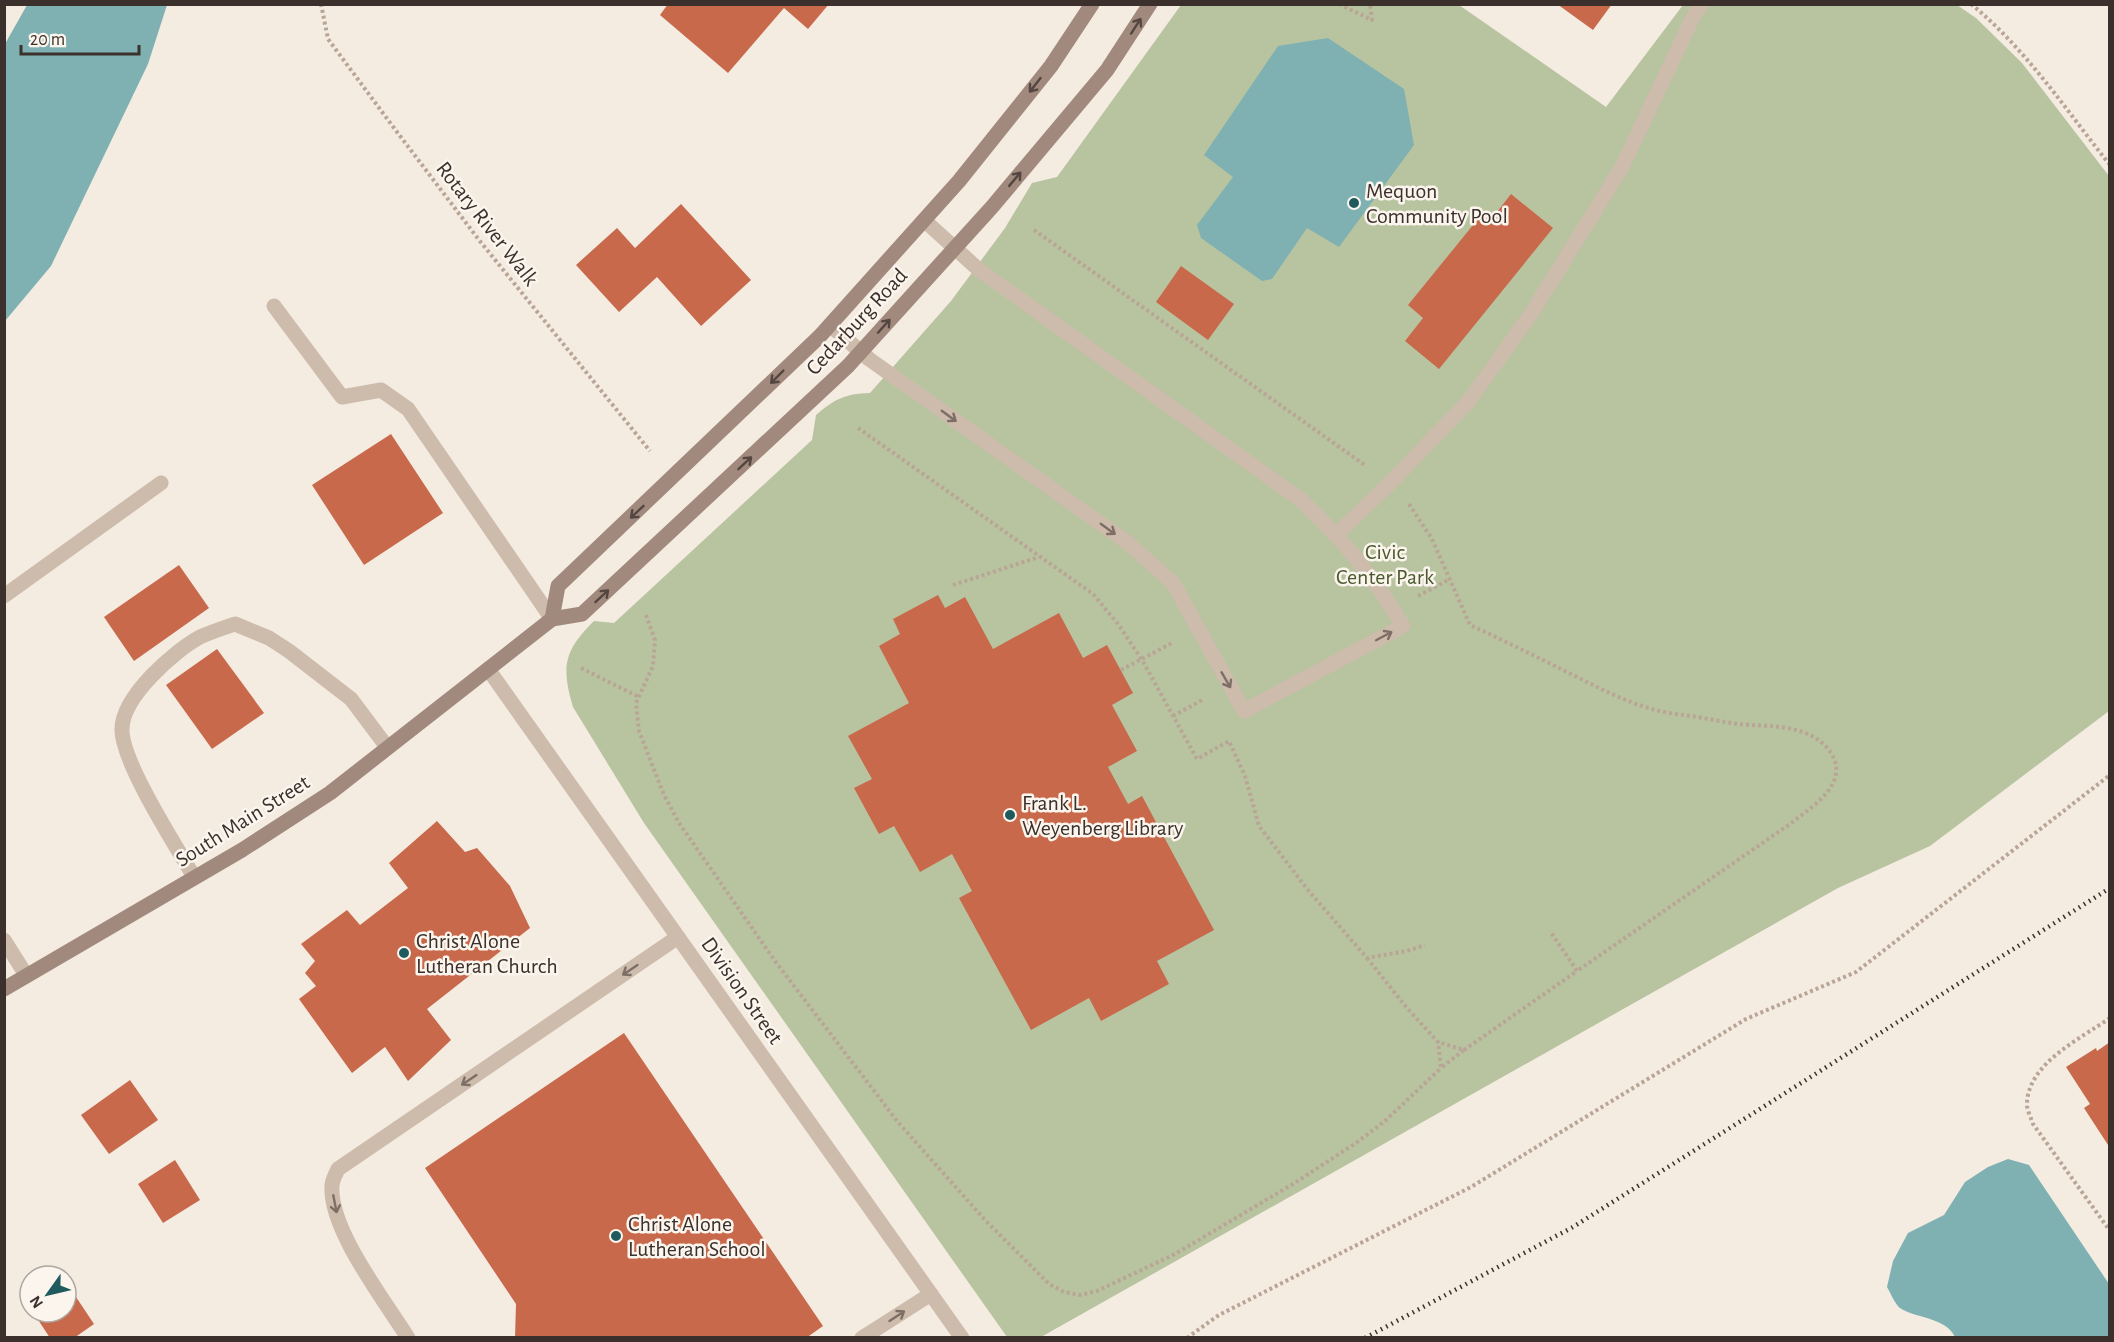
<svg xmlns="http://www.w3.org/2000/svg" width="2114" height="1342" font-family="'Alegreya Sans',sans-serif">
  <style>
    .green { fill: #b8c4a0 }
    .water { fill: #7fb0b2 }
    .building { fill: #c8694b }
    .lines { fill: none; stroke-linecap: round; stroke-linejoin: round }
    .path { stroke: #b9a596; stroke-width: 4; stroke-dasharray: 3 3; stroke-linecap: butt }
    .lane { stroke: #cdbbac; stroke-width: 15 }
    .street { stroke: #cdbbac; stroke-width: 15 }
    .secondary { stroke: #a18a7d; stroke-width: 15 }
    .rail { stroke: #3b302b; stroke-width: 4.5; stroke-dasharray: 1.5 4.5; stroke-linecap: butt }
    .oneway { stroke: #544640 }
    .oneway2 { stroke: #7d6f65 }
    .poi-dot { fill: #1f5a5e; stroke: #fbf5ee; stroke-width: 2 }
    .labels { text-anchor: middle; stroke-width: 5; stroke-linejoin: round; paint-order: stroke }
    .poi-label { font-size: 22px; fill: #3b302b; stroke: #fbf5ee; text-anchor: start }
    .street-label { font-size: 22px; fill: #3b302b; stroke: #fbf5ee }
    .park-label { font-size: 22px; fill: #4a5a2e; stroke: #fbf5ee }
  </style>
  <rect width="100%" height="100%" fill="#f4ebe1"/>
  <!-- green -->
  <path class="green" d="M1181 5H1459L1606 107 1683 5H1957L1976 18 2022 63 2109 176V711L1930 846 1838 888 1041 1337H1007L644 823 573 707C561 666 564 651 594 621L614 623 812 440 816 415C835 399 844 394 870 393L951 301 1005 228 1032 183 1057 177Z"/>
  <!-- water -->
  <g class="water">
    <path d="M27 5H167L148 64 51 266 5 321V44Z"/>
    <path d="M1328 38 1404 89 1414 145 1339 247 1307 228 1272 279 1262 281 1201 238 1197 225 1233 177 1204 155 1278 46Z"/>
    <path d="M2008 1159 2029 1165 2109 1284V1337H1955C1946 1317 1914 1318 1900 1308 1895 1304 1890 1292 1887 1287L1893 1261 1908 1233 1944 1215 1965 1182 1988 1167Z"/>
  </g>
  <!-- building -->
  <g class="building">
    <path d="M668 4H829L808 29 784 8 728 73 660 15Z"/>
    <path d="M1557 4H1612L1593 30Z"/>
    <path d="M1511 194 1553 228 1439 369 1405 341 1423 318 1408 305 1482 214 1490 221Z"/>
    <path d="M681 204 751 280 701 326 657 277 619 312 576 265 617 228 635 248Z"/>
    <path d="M1181 266 1234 304 1208 340 1156 302Z"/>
    <path d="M391 434 443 513 364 565 312 485Z"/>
    <path d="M179 565 209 608 134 661 104 617Z"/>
    <path d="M938 595 945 608 965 597 993 649 1059 613 1083 658 1107 645 1133 693 1112 705 1137 751 1108 767 1128 804 1142 796 1214 930 1157 961 1169 984 1101 1021 1089 998 1031 1030 959 898 972 891 952 854 920 872 894 826 879 834 854 788 872 779 848 736 909 703 879 646 900 634 893 619Z"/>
    <path d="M217 649 264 713 212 749 166 685Z"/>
    <path d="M437 821 465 852 477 848 510 886 530 928 427 1009 451 1040 408 1081 385 1047 352 1073 299 999 316 986 305 973 315 961 301 944 347 910 360 925 408 888 389 863Z"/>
    <path d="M624 1033 823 1326 806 1338H515L516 1304 425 1168Z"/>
    <path d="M2110 1042V1148L2084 1108 2090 1104 2066 1067 2096 1048 2097 1051Z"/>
    <path d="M130 1080 158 1120 109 1154 81 1115Z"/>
    <path d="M175 1160 200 1200 163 1223 138 1184Z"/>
    <path d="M66 1282 94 1324 74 1338H50L33 1312H66Z"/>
  </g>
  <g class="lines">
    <!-- path -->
    <g class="path">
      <path d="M321 4 328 39 394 128 479 240 650 451"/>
      <path d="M1339 4 1372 20 1370 4"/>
      <path d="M1971 4C2026 49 2066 110 2110 165"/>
      <path d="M1034 230 1366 466"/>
      <path d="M858 428 1093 594 1118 624 1142 660 1197 759 1229 741 1245 776 1259 826 1308 890 1367 958 1407 951 1425 945"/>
      <path d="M1409 504 1432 539 1470 625C1505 641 1539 658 1573 675 1607 692 1637 708 1675 714 1696 716 1717 721 1738 724 1769 727 1811 723 1831 753 1851 784 1810 808 1790 824L1577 971"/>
      <path d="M953 585 1039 557"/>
      <path d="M1418 596 1450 579"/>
      <path d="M646 615 655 640 653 666 636 703 639 731 664 795 679 823 775 961 897 1121 985 1220 1049 1284 1064 1292 1080 1295 1097 1291 1175 1254 1293 1184 1356 1143 1385 1121 1441 1068"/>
      <path d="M581 668 639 697"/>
      <path d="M1121 670 1172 643"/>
      <path d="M1173 716 1204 699"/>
      <path d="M1367 958 1407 1008 1438 1042 1441 1068 1464 1050 1438 1042"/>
      <path d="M2110 1018C2080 1039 2026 1064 2027 1106 2028 1112 2031 1118 2033 1124L2110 1231"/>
      <path d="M1464 1050 1577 971 1550 931"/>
      <path d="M1187 1338 1219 1315 1471 1187 1746 1019 1856 972 2110 775"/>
    </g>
    <!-- lane -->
    <g class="lane">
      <path d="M274 306 342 397 381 390 408 409 552 619"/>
      <path d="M830 325 869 359 1128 543 1173 583 1244 711 1403 626C1373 575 1343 540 1301 500L978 269 925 221"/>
      <path d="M1337 534 1390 483 1468 402 1531 314 1622 167 1693 17 1702 4"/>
      <path d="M4 596 161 483"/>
      <path d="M194 877C176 846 121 761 122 729 122 697 174 651 200 637 211 632 223 628 235 624L269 638 289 651 351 699 387 747"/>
      <path d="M4 940 26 975"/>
      <path d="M408 1338C385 1301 329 1229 332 1186 332 1180 336 1174 338 1169L678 937"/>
      <path d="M862 1338 931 1294"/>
    </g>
    <!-- street -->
    <path class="street" d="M488 669 962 1338"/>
    <!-- secondary -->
    <g class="secondary">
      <path d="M552 619 558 586 820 336 959 181 1051 66 1092 4"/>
      <path d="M4 989 242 850 330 793 552 619 582 614 848 366 992 207 1107 70 1150 4"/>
    </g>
    <!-- rail -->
    <path class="rail" d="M1365 1338 1573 1227 2110 888"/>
  </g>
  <!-- one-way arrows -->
  <defs><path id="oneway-shaft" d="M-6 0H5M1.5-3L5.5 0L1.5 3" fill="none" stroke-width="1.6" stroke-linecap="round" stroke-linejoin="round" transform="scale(1.5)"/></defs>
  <g class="oneway">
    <use href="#oneway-shaft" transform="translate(1136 26) rotate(-57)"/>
    <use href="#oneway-shaft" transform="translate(1035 85) rotate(128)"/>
    <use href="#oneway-shaft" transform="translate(1015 179) rotate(-50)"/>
    <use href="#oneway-shaft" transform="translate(884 326) rotate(-48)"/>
    <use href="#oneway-shaft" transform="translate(777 377) rotate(135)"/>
    <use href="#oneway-shaft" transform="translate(745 463) rotate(-43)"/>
    <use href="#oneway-shaft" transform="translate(637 512) rotate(137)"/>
    <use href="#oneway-shaft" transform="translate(602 596) rotate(-43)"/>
  </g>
  <g class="oneway2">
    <use href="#oneway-shaft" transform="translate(949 416) rotate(36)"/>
    <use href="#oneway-shaft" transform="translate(1108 529) rotate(36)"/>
    <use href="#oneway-shaft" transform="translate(1384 636) rotate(-28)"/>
    <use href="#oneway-shaft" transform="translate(1226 680) rotate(60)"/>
    <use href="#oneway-shaft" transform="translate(630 970) rotate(146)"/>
    <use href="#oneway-shaft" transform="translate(469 1080) rotate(146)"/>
    <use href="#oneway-shaft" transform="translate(335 1204) rotate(79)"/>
    <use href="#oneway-shaft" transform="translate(897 1316) rotate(-33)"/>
  </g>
  <!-- markers -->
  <g class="poi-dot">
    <circle cx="1354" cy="203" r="6"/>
    <circle cx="1010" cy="815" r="6"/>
    <circle cx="404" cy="953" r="6"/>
    <circle cx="616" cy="1236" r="6"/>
  </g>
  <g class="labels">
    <!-- poi labels -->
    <g class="poi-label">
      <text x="1366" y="198">Mequon<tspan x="1366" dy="25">Community Pool</tspan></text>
      <text x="1022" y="810">Frank L.<tspan x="1022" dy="25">Weyenberg Library</tspan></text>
      <text x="416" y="948">Christ Alone<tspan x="416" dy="25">Lutheran Church</tspan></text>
      <text x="628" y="1231">Christ Alone<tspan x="628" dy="25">Lutheran School</tspan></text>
    </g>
    <!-- street labels -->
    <g class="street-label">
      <text transform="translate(488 223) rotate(52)" y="8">Rotary River Walk</text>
      <text transform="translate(856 321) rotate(-47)" y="8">Cedarburg Road</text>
      <text transform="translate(242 820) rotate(-32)" y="8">South Main Street</text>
      <text transform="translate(743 990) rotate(55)" y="8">Division Street</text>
    </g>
    <!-- park labels -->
    <g class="park-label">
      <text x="1385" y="559">Civic<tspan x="1385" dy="25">Center Park</tspan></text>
    </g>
  </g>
  <!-- border -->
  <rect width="2114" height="1342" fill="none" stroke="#3b302b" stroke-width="12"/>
  <!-- north arrow -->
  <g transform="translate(48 1294) rotate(236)"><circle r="28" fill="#fbf5ee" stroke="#aea6a0" stroke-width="1.5"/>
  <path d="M0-4.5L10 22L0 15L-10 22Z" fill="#1f5a5e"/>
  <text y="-9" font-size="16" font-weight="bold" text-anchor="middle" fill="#3b302b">N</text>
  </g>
  <!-- scale -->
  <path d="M21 45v9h118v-9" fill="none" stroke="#3b302b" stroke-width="3"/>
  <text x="30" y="45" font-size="18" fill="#3b302b" stroke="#fbf5ee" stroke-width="4.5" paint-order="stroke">20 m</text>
</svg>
